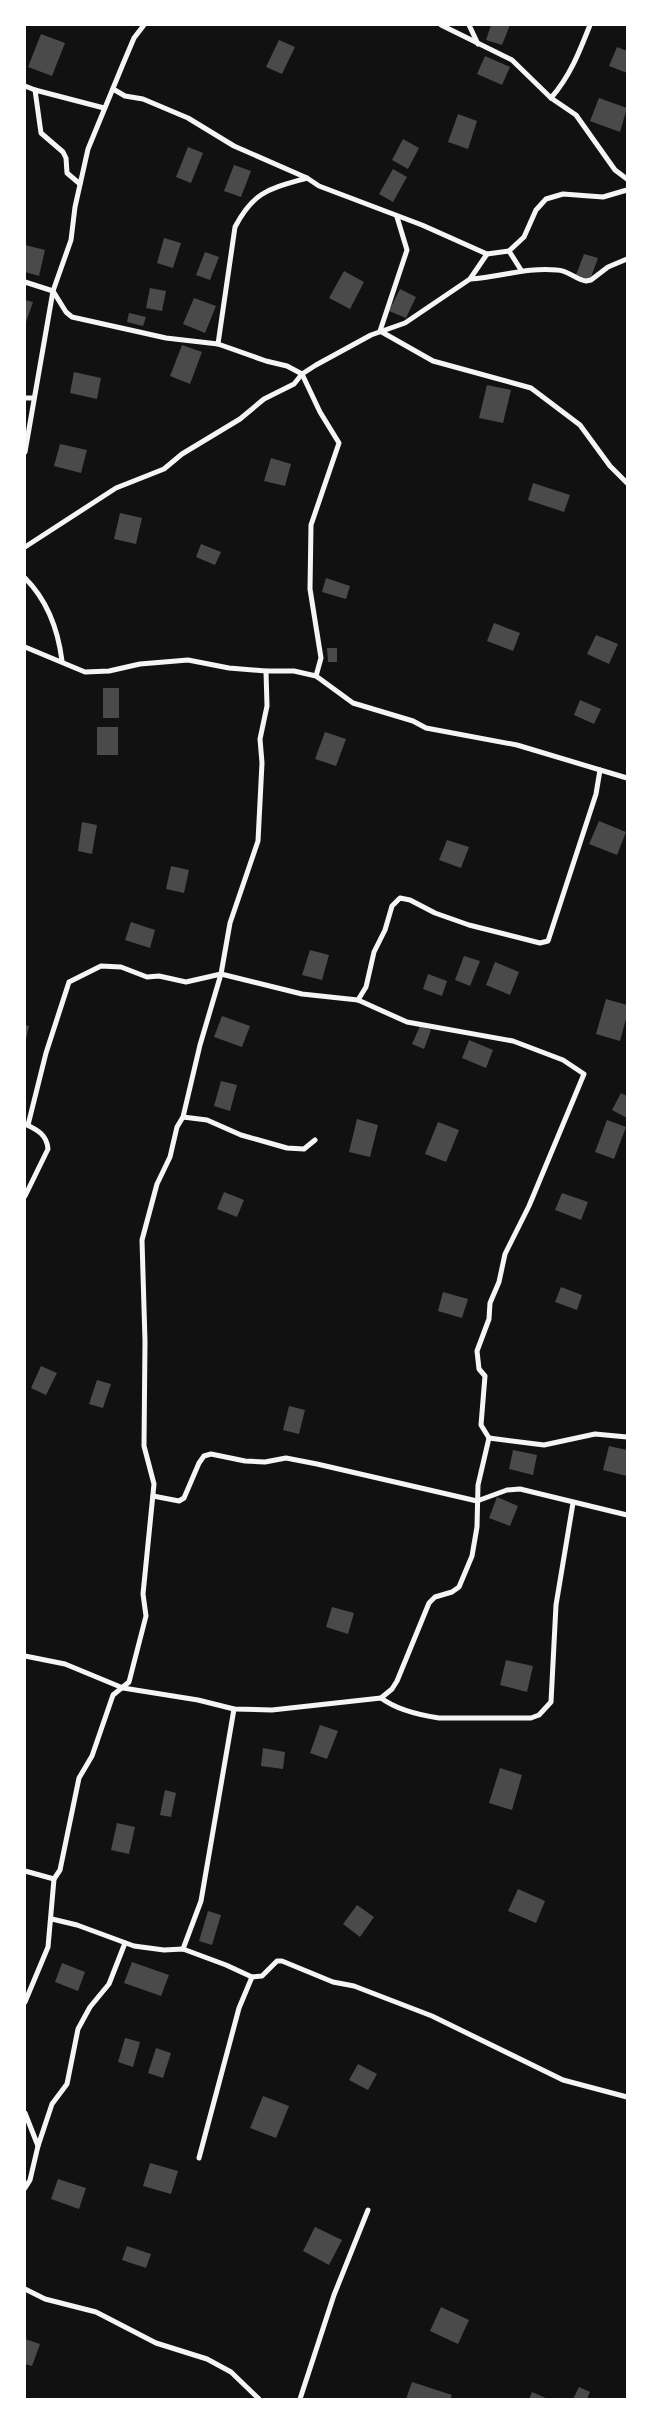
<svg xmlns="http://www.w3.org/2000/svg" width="652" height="2424" font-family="Inter,sans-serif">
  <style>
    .building { fill: #4a4a4a }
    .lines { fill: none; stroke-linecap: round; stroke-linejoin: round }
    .minor { stroke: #f5f5f5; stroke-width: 5 }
  </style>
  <rect width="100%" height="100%" fill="#111"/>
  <!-- building -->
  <g class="building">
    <path d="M491 25H510L502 45 486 40Z"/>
    <path d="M41 34 65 43 52 76 28 67Z"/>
    <path d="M279 40 295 47 282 74 266 67Z"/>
    <path d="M617 47 627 51V73L609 66Z"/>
    <path d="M485 56 510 67 502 85 477 74Z"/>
    <path d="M599 98 627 108 620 132 590 121Z"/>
    <path d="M458 114 477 121 468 149 448 142Z"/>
    <path d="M403 139 419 148 408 169 392 160Z"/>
    <path d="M188 147 203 153 191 183 176 177Z"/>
    <path d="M234 165 251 171 241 197 224 191Z"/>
    <path d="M393 169 407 177 393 202 379 194Z"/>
    <path d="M164 238 181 243 173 268 157 263Z"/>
    <path d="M25 245 45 250 39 276 25 272Z"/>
    <path d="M205 252 219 257 210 280 196 275Z"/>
    <path d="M584 254 598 258 590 280 576 275Z"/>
    <path d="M344 271 364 282 350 309 329 298Z"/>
    <path d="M150 288 166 291 162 311 146 308Z"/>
    <path d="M400 289 416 297 406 318 389 311Z"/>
    <path d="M194 298 216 306 205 333 183 324Z"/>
    <path d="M25 300 33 302 25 325Z"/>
    <path d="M129 313 146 317 143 326 127 322Z"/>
    <path d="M182 345 202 352 190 384 170 376Z"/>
    <path d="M74 372 101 378 97 399 70 393Z"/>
    <path d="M487 385 511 390 503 423 479 418Z"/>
    <path d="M60 444 87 450 81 473 54 466Z"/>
    <path d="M271 458 291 464 285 486 264 481Z"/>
    <path d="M533 483 570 495 564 512 528 500Z"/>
    <path d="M120 513 142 518 136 544 114 539Z"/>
    <path d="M201 544 221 552 215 565 196 557Z"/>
    <path d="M326 578 350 586 346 599 322 592Z"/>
    <path d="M494 623 520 633 513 651 487 641Z"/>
    <path d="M596 635 618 644 609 664 587 654Z"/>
    <path d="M327 648H337V662H328Z"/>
    <rect x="103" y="688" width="16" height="30"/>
    <path d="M580 700 601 709 594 724 574 715Z"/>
    <rect x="97" y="727" width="21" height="28"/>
    <path d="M325 732 346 739 336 766 315 759Z"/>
    <path d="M599 821 626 832 617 855 589 844Z"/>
    <path d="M82 822 97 825 92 854 78 851Z"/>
    <path d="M447 840 469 847 461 868 439 860Z"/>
    <path d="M171 866 189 870 184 893 166 889Z"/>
    <path d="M131 922 155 930 150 948 125 940Z"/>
    <path d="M310 950 329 955 322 980 302 975Z"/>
    <path d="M464 956 480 961 470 986 455 980Z"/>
    <path d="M495 962 519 972 510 995 486 985Z"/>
    <path d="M428 974 447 981 442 996 423 989Z"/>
    <path d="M606 999 627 1005V1015L620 1041 596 1034Z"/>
    <path d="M222 1016 250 1026 242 1047 214 1037Z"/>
    <path d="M25 1025 29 1026 26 1039H25Z"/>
    <path d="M420 1026 431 1030 424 1049 412 1044Z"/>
    <path d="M469 1040 493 1050 486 1068 462 1058Z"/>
    <path d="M221 1081 237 1085 230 1111 214 1106Z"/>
    <path d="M621 1093 627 1096V1118L612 1110Z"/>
    <path d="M357 1119 378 1125 370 1157 349 1152Z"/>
    <path d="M607 1120 626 1127 614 1159 595 1152Z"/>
    <path d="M438 1122 459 1130 446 1162 425 1154Z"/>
    <path d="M224 1192 244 1200 237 1217 217 1209Z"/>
    <path d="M562 1193 588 1202 581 1220 555 1210Z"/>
    <path d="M561 1287 582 1295 577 1310 555 1302Z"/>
    <path d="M443 1292 468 1299 462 1318 438 1311Z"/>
    <path d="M41 1366 57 1373 46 1395 31 1388Z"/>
    <path d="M97 1380 111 1384 103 1408 89 1404Z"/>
    <path d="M289 1406 305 1410 299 1434 283 1430Z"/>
    <path d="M609 1446 627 1450V1476L603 1470Z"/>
    <path d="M513 1450 537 1455 533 1475 509 1469Z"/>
    <path d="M497 1497 518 1506 510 1526 489 1518Z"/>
    <path d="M332 1607 354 1613 348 1634 326 1627Z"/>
    <path d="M506 1660 533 1666 527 1692 500 1685Z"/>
    <path d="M320 1725 338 1731 327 1759 310 1753Z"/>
    <path d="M263 1748 285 1752 283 1769 261 1766Z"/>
    <path d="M500 1768 522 1775 512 1810 489 1803Z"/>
    <path d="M165 1790 176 1793 171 1817 160 1815Z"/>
    <path d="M117 1823 135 1827 129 1854 111 1850Z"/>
    <path d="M518 1889 545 1901 536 1923 508 1911Z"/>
    <path d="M357 1905 374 1917 360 1937 343 1924Z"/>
    <path d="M208 1911 221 1915 212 1945 199 1941Z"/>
    <path d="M132 1962 169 1975 161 1996 124 1983Z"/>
    <path d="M62 1963 85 1972 78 1991 55 1982Z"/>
    <path d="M125 2038 140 2042 133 2067 118 2062Z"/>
    <path d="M156 2048 171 2053 163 2078 148 2073Z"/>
    <path d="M358 2064 377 2074 368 2090 349 2080Z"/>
    <path d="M263 2096 289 2106 276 2138 250 2128Z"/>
    <path d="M150 2163 178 2171 171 2194 143 2186Z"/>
    <path d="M58 2179 86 2188 79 2209 51 2199Z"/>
    <path d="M315 2227 342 2240 329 2265 303 2251Z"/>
    <path d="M127 2246 151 2254 146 2268 122 2260Z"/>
    <path d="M441 2307 469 2320 458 2344 430 2331Z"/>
    <path d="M25 2339 40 2344 32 2366 25 2364Z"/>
    <path d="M412 2382 452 2395 450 2399H406Z"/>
    <path d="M579 2387 590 2392 587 2399H573Z"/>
    <path d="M532 2392 548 2399H529Z"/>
  </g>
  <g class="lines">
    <!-- minor -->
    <g class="minor">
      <path d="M441 25 512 60 551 98 576 115 615 170 627 179"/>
      <path d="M469 25 478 44"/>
      <path d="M25 86 35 90 104 108"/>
      <path d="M113 89 125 96 143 99 188 118 234 146 307 178 319 186 422 225 487 254 509 251"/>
      <path d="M35 90 41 133 63 152 66 158 67 173 80 184"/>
      <path d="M551 98C570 76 579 53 590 25"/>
      <path d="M397 217 407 250 380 331 433 361 531 388 580 425 610 466 627 483"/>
      <path d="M521 270 509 251 524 237 536 210 546 199 563 194 603 197 627 190"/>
      <path d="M470 279C501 277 526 267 557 270 568 270 576 280 586 281L591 280 608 267 627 259"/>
      <path d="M25 282 53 291 66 312 72 317 166 338 218 344 266 361 287 366 302 374 320 412 339 443 311 525 310 589 321 658 316 676"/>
      <path d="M218 344 235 227C254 191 269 189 307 178"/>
      <path d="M25 398H34"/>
      <path d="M25 452 53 291 71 240 75 207 88 149 123 64 134 38 144 25"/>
      <path d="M25 547 116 488 164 469 182 454 240 419 264 399 294 384 302 374 316 365 371 335 405 323 470 279 487 254"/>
      <path d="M25 578C48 601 58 629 62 661"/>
      <path d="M25 647 85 672 109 671 140 664 188 660 229 668 266 671H294L316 676 353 703 413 721 426 728 517 745 627 778"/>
      <path d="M358 1000 366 987 374 952 385 930 392 906 400 898 410 900 435 913 469 925 540 943 548 941 596 794 600 770"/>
      <path d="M183 1117 207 1120 241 1135 287 1148 304 1149 315 1140"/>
      <path d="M28 1125 46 1053 69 982 101 966 121 967 147 977 159 976 186 982 221 974 302 994 358 1000 407 1022 513 1041 563 1060 584 1074 529 1206 505 1254 499 1282 490 1303 489 1319 477 1351 479 1369 485 1376 481 1425 489 1438 478 1485 477 1527 472 1556 459 1587 452 1592 435 1597 429 1603 397 1681 392 1689 381 1698"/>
      <path d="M25 1196 48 1149C47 1135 38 1130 25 1124"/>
      <path d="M489 1438 544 1445 595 1434 627 1437"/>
      <path d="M153 1496 179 1501 184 1498 199 1463 204 1456 211 1454 245 1461 265 1462 286 1458 317 1464 477 1501 507 1490 520 1489 627 1515"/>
      <path d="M25 1656 65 1664 123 1688 198 1700 234 1709 272 1710 381 1698C397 1710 419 1715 439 1718H531L539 1715 551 1702 556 1605 573 1503"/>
      <path d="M25 1871 54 1879"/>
      <path d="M52 1919 77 1925 134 1946 164 1950 183 1949 226 1965 252 1977 262 1976 277 1961H282L333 1982 354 1986 432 2016 563 2080 627 2097"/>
      <path d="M183 1949 201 1901 234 1709"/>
      <path d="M25 2002 48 1947 54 1879 60 1870 79 1778 92 1756 113 1695 129 1682 146 1616 143 1594 154 1484 144 1446 145 1341 142 1240 157 1184 170 1157 177 1127 183 1117 200 1045 221 974 230 923 258 841 262 763 260 739 267 706 266 671"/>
      <path d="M25 2113 38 2146 30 2180 25 2188"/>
      <path d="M38 2146 52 2104 67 2084 78 2029 90 2007 109 1984 125 1943"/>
      <path d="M199 2158 239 2008 252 1977"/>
      <path d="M25 2289 45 2299 96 2312 156 2343 207 2359 231 2372 259 2399"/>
      <path d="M300 2399 334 2295 368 2210"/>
    </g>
  </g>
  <!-- border -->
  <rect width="652" height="2424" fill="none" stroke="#ffffff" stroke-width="52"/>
</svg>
